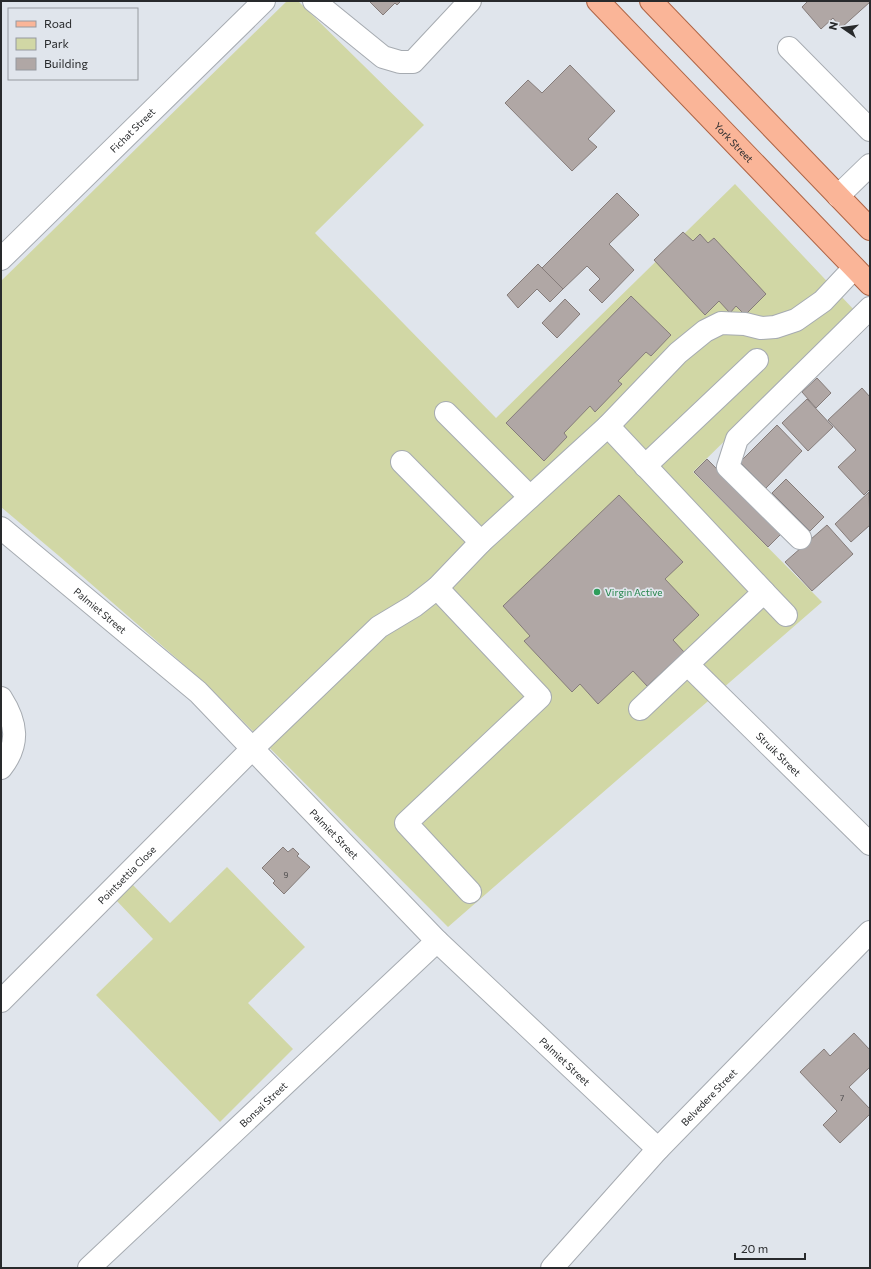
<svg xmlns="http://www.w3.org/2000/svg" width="871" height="1269" font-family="Commissioner,sans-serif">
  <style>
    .green { fill: #d1d7a5 }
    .building { fill: #b0a7a5; stroke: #857c7a }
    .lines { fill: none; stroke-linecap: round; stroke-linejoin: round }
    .minor-casing { stroke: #a6abb1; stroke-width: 24 }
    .major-casing { stroke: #ae6445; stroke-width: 24 }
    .minor { stroke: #fff; stroke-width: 22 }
    .major { stroke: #fab598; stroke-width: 22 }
    .leisure-dot { fill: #2e9e5b; stroke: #e0e5ec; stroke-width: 1.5 }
    .labels { text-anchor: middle; stroke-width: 3.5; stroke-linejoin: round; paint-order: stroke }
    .number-label { font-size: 8px; fill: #4a494a }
    .street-label { font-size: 10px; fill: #282a2c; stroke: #e0e5ec }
    .leisure-label { font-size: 10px; fill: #27864d; stroke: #e0e5ec; text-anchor: start }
  </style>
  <rect width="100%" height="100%" fill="#e0e5ec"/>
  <!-- green -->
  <g class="green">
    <path d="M287 1H298L424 125 315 233 496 418 735 184 856 312 693 472 822 602 448 927 206 684 59 556 1 507V281Z"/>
    <path d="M227 867 305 947 248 1003 293 1049 220 1122 96 995 153 939 116 900 132 884 170 923Z"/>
  </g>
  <!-- building -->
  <g class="building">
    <path d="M369 1H400V2L397 5 395 3 383 15Z"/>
    <path d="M808 1H870V2L841 28 833 18 821 29 802 7Z"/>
    <path d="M570 65 615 111 588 139 597 147 572 171 505 103 528 80 542 93Z"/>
    <path d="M617 193 639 215 609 244 634 270 602 303 589 290 600 279 587 266 563 289 542 268Z"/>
    <path d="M683 232 693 241 700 234 708 243 714 238 766 294 745 315 736 306 730 313 719 301 705 315 654 260Z"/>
    <path d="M538 264 563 289 550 302 537 289 518 308 507 295Z"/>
    <path d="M631 296 671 335 651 356 646 352 618 381 622 384 595 412 590 406 564 433 567 437 544 461 506 423Z"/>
    <path d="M565 299 580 314 557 338 542 323Z"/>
    <path d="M817 378 831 393 816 408 802 392Z"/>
    <path d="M862 388 870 397V489L864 495 838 467 856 450 828 420Z"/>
    <path d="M807 399 833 427 808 451 782 423Z"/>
    <path d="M777 425 802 451 766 488 740 462Z"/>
    <path d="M707 459 781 534 768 547 694 472Z"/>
    <path d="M786 479 824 517 810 531 772 493Z"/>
    <path d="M869 492 870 525 851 542 835 524Z"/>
    <path d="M619 495 683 562 665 579 699 615 673 640 684 652 647 686 633 671 598 704 580 684 572 692 524 641 530 636 503 606Z"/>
    <path d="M827 525 853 554 812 591 785 562Z"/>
    <path d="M283 847 288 852 293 848 299 854 297 856 310 867 284 894 273 883 275 881 262 868Z"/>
    <path d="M854 1033 870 1050V1067L849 1087 870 1109V1114L840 1143 823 1125 837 1111 800 1072 824 1049 830 1056Z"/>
  </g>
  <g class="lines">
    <defs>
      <g id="minor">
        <path d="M314 1 383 57 400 62H413L470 1"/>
        <path d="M789 48 870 130"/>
        <path d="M838 196 870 165"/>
        <path id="s1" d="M1 259 264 1"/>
        <path d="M446 413 530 497"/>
        <path d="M608 426 764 592 640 709"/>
        <path d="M402 462 481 542"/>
        <path d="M645 466 757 360"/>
        <path id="s2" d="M1 528 198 692 437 941 658 1149"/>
        <path d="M800 538 728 467 737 439 870 308"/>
        <path d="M437 588 540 697 406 823 470 892"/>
        <path d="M764 592 786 615"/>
        <path id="s3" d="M688 665 870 844"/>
        <path d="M1 698C17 723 20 744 1 768"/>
        <path id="s4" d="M1 1001 253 748 379 627 414 606 437 588 481 542 608 426 678 353 705 331 721 323 745 324 761 328 775 327 796 320 823 301 854 268"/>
        <path id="s5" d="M89 1268 437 941"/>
        <path id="s6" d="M552 1268 658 1149 870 932"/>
      </g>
      <g id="major">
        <path id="s7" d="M598 1 870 284"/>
        <path d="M651 1 870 229"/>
      </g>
    </defs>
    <!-- minor casing -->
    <use href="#minor" class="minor-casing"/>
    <!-- major casing -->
    <use href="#major" class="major-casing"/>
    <!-- minor -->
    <use href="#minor" class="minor"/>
    <!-- major -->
    <use href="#major" class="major"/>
  </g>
  <!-- markers -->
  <circle class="leisure-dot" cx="597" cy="592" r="4"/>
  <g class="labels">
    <!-- number labels -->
    <g class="number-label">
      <text x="286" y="878">9</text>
      <text x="842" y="1101">7</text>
    </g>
    <!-- street labels -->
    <g class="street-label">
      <text dy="4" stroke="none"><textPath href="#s1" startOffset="184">Fichat Street</textPath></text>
      <text dy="4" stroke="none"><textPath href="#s7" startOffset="196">York Street</textPath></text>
      <text dy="4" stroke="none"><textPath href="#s2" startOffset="129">Palmiet Street</textPath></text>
      <text dy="4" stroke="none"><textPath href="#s3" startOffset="127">Struik Street</textPath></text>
      <text dy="4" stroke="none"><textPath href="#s2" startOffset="453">Palmiet Street</textPath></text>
      <text dy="4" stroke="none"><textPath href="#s4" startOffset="178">Pointsettia Close</textPath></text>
      <text dy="4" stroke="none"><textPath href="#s2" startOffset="777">Palmiet Street</textPath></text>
      <text dy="4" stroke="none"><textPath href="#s6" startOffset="232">Belvedere Street</textPath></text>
      <text dy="4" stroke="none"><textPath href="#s5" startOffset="239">Bonsai Street</textPath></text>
    </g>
    <!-- leisure labels -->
    <g class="leisure-label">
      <text x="605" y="596">Virgin Active</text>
    </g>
  </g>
  <!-- border -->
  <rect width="871" height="1269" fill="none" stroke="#282a2c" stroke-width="4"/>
  <!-- legend -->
  <rect x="8" y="8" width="130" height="72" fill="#e0e5ec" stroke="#969a9f"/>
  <rect x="16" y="21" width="20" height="6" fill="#fab598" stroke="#969a9f"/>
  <text x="44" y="28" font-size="12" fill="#282a2c">Road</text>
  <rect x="16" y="38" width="20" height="12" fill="#d1d7a5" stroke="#969a9f"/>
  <text x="44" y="48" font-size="12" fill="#282a2c">Park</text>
  <rect x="16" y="58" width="20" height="12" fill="#b0a7a5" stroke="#969a9f"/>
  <text x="44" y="68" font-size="12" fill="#282a2c">Building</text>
  <!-- north arrow -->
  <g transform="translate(843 28) rotate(283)" stroke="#e0e5ec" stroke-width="3" paint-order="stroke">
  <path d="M0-3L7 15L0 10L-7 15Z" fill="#282a2c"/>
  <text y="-6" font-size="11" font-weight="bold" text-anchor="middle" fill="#282a2c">N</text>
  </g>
  <!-- scale -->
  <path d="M735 1253v6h70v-6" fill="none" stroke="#282a2c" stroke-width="2"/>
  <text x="741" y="1253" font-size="12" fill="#282a2c" stroke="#e0e5ec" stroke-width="3" paint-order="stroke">20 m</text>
</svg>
